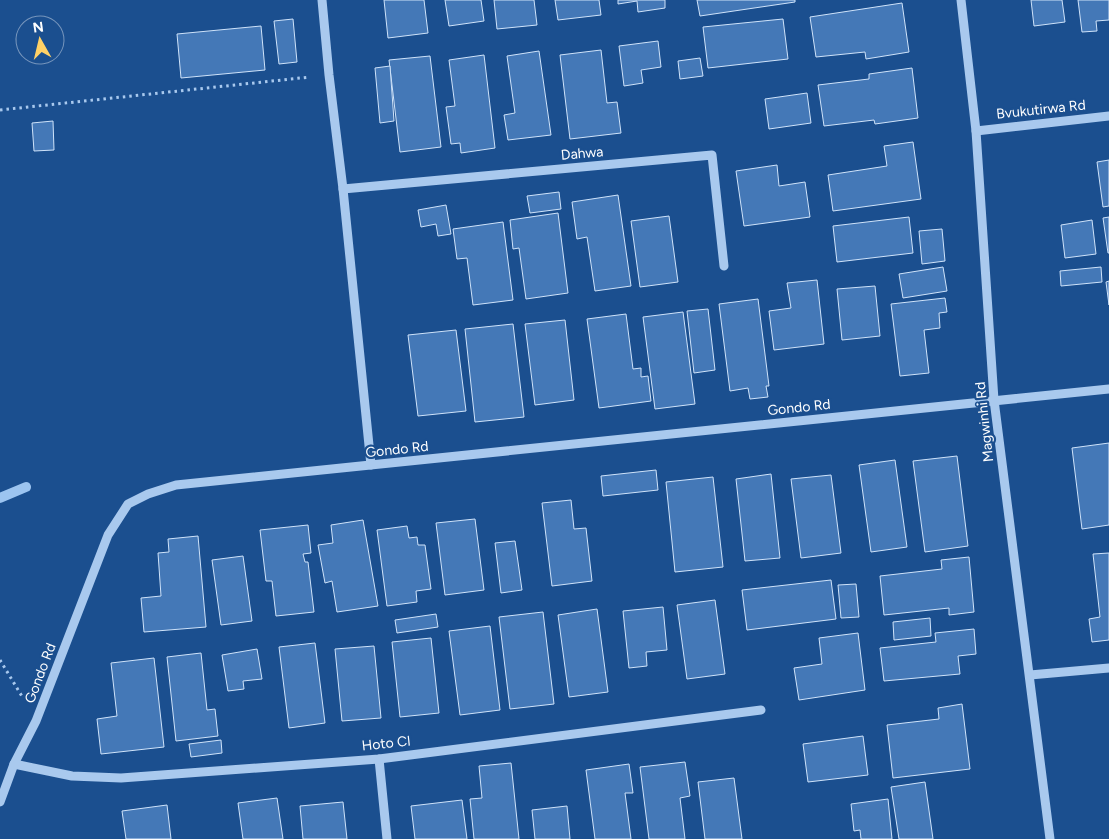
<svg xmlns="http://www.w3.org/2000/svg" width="1109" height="839" font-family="Figtree,sans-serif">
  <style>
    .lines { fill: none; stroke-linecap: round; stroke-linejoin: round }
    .stream { stroke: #9cc4f0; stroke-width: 10 }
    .building { fill: #4478b7; stroke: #cfe3fa }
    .path { stroke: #a9c9ee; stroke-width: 3; stroke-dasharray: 2.5 4; stroke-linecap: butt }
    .minor { stroke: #a9c9ee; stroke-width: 9 }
    .labels { text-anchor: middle; stroke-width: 4.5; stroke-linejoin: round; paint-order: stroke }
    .street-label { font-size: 14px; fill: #fff; stroke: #1b4f8f }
  </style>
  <rect width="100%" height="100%" fill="#1b4f8f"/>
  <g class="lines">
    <!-- stream -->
    <path class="stream" d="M0 498 26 487"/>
  </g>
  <!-- building -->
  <g class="building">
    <path d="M384 0H424L428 33 388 38Z"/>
    <path d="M445 0H481L484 21 449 26Z"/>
    <path d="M494 0H534L537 25 497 29Z"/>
    <path d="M555 0H599L601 15 558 20Z"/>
    <path d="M618 0H665V8L638 12 637 1 618 4Z"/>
    <path d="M697 0H795V2L700 16Z"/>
    <path d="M1031 0H1062L1065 22 1034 26Z"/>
    <path d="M1078 0H1109V20L1096 21 1097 31 1082 32Z"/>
    <path d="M902 3 909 52 866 59 865 52 816 57 810 17Z"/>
    <path d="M293 19 297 62 279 64 274 21Z"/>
    <path d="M783 19 788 59 708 68 703 27Z"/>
    <path d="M261 26 265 70 181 78 177 34Z"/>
    <path d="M658 41 661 67 641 70 643 83 624 86 619 46Z"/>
    <path d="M601 50 607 103 617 102 621 133 570 139 560 55Z"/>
    <path d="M539 51 551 135 508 140 504 115 515 113 507 56Z"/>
    <path d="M484 55 495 148 461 153 460 143 451 144 446 107 455 106 449 60Z"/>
    <path d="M430 56 441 147 400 152 389 60Z"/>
    <path d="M700 58 703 76 680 79 678 61Z"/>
    <path d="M390 66 394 121 380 123 375 68Z"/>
    <path d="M912 68 918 118 875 124 874 120 824 126 818 85 869 79V74Z"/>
    <path d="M807 93 811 123 769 129 765 99Z"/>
    <path d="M53 121 54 150 34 151 32 123Z"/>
    <path d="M913 142 921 199 833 211 828 175 887 166 884 146Z"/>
    <path d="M1109 160V206L1103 207 1097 162Z"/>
    <path d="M777 165 779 186 805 182 810 217 744 226 736 171Z"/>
    <path d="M559 192 561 209 530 213 527 196Z"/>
    <path d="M618 195 631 286 595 291 587 237 577 239 572 202Z"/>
    <path d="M446 205 451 234 438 236 436 224 421 227 418 210Z"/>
    <path d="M558 213 568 293 526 299 519 248 513 249 510 220Z"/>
    <path d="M669 216 678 282 640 287 631 221Z"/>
    <path d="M909 217 913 253 837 262 833 226Z"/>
    <path d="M1109 217V253H1108L1103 218Z"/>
    <path d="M1092 220 1096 254 1065 258 1061 225Z"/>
    <path d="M503 222 513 300 473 305 467 258 457 259 453 229Z"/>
    <path d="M942 229 945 261 922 264 919 231Z"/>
    <path d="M943 267 947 291 903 298 899 274Z"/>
    <path d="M1101 267 1102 282 1061 286 1060 271Z"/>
    <path d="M817 280 824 344 774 350 769 311 791 308 787 283Z"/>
    <path d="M1109 281V305L1106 282Z"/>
    <path d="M875 286 880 336 842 340 837 289Z"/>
    <path d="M945 298 947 312 939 313 940 328 924 330 929 373 900 376 891 304Z"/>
    <path d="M758 299 769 386H766L768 397 750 399 748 388 730 391 719 304Z"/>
    <path d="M708 309 715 370 694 373 687 311Z"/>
    <path d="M683 312 695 404 655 409 643 317Z"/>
    <path d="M626 314 633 369 641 368V377L648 376 651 401 599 408 587 319Z"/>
    <path d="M565 320 574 400 535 405 525 324Z"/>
    <path d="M513 324 524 417 475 422 465 329Z"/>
    <path d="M456 330 466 411 418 416 408 335Z"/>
    <path d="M1109 443V525L1082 529 1072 448Z"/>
    <path d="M957 456 968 546 925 552 913 461Z"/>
    <path d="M895 460 907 547 871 552 859 465Z"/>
    <path d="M656 470 658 490 603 496 601 476Z"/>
    <path d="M771 474 780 558 745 561 736 479Z"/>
    <path d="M831 475 841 553 801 558 791 479Z"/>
    <path d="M713 477 723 567 675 572 666 482Z"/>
    <path d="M571 500 574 529 586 528 592 581 552 586 542 503Z"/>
    <path d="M475 519 484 590 445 595 436 523Z"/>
    <path d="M363 520 378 606 337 612 332 581 325 583 318 545 333 543 331 525Z"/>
    <path d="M308 525 311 553 303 554 305 562H308L314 612 276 616 272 581H266L260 530Z"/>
    <path d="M407 526 409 538 417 537 418 545H425L431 589 416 591 417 602 387 606 377 530Z"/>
    <path d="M198 536 206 627 144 632 141 598 161 596 158 553 169 552 168 539Z"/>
    <path d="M515 541 522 590 501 593 495 543Z"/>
    <path d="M1109 553V640L1092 642 1089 619 1100 617 1093 554Z"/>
    <path d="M243 556 252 621 221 625 212 560Z"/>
    <path d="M969 557 974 612 949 615V608L884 615 880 576 942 569 941 560Z"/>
    <path d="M831 580 836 619 747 630 742 590Z"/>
    <path d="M856 584 859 617 841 618 838 585Z"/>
    <path d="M715 600 725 674 687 679 677 605Z"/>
    <path d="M663 607 667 650 646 652 647 666 629 668 623 611Z"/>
    <path d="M597 609 608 692 569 697 558 615Z"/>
    <path d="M543 612 554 704 510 709 499 617Z"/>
    <path d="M436 614 438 627 397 633 395 620Z"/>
    <path d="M930 618 931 636 894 640 893 622Z"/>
    <path d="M490 626 500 710 460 715 449 631Z"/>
    <path d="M974 629 976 654 958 656 960 674 884 681 880 648 936 642 935 633Z"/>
    <path d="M858 633 865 690 799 700 794 668 822 664 819 638Z"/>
    <path d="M431 638 439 713 400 717 392 642Z"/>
    <path d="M315 643 325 723 289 728 279 647Z"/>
    <path d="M374 646 381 718 342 721 335 649Z"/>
    <path d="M257 649 262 679 243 681 244 689 228 691 222 655Z"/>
    <path d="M201 653 207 710 215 709 218 736 176 741 167 657Z"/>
    <path d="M154 658 164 747 101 754 97 719 117 716 111 663Z"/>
    <path d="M962 704 970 769 893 778 887 725 939 719 938 708Z"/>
    <path d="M863 736 868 775 808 782 803 744Z"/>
    <path d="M221 740 222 753 191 757 189 744Z"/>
    <path d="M685 762 690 796 680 798 685 839H649L640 767Z"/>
    <path d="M511 763 519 839H474L470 799 482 798 479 766Z"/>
    <path d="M629 764 633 793H625L631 839H595L586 770Z"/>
    <path d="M734 778 742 839H705L698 782Z"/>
    <path d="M925 782 933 839H899L891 787Z"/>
    <path d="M277 798 283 839H243L238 803Z"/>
    <path d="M888 799 892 839H861L860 830 854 831 851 804Z"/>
    <path d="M462 800 467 839H415L411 806Z"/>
    <path d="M343 802 347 839H303L300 806Z"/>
    <path d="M167 805 171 839H126L122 811Z"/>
    <path d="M567 806 570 839H535L532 810Z"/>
  </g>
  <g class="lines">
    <!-- path -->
    <g class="path">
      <path d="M0 110 310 77"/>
      <path d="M0 660 23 698"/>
    </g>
    <!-- minor -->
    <g class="minor">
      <path d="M322 0 329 75 343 189 371 465"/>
      <path d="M961 0 976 131 994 400 1050 839"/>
      <path d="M976 131 1109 116"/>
      <path d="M343 189 712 155 724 266"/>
      <path d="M1030 675 1109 668"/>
      <path d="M379 759 387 839"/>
      <path d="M14 764 72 776 121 778 379 759 761 710"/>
      <path d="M0 802 14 764 36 721 108 535 128 504 148 494 176 485 1109 389"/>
    </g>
  </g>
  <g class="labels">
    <!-- street labels -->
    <g class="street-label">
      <text transform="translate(1041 109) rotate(-6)" y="5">Bvukutirwa Rd</text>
      <text transform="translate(582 153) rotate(-5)" y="5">Dahwa</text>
      <text transform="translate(799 407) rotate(-6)" y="5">Gondo Rd</text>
      <text transform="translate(984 422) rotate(-96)" y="5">Magwinhi Rd</text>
      <text transform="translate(397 449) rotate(-6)" y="5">Gondo Rd</text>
      <text transform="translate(40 673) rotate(-69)" y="5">Gondo Rd</text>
      <text transform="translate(386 743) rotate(-6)" y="5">Hoto Cl</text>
    </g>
  </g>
  <!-- north arrow -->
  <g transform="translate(40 40) rotate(352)"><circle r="24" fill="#1b4f8f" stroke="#7695bc"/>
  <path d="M0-4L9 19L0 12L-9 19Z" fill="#ffd166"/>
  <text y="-8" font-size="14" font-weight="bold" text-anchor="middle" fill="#ffffff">N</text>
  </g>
</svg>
